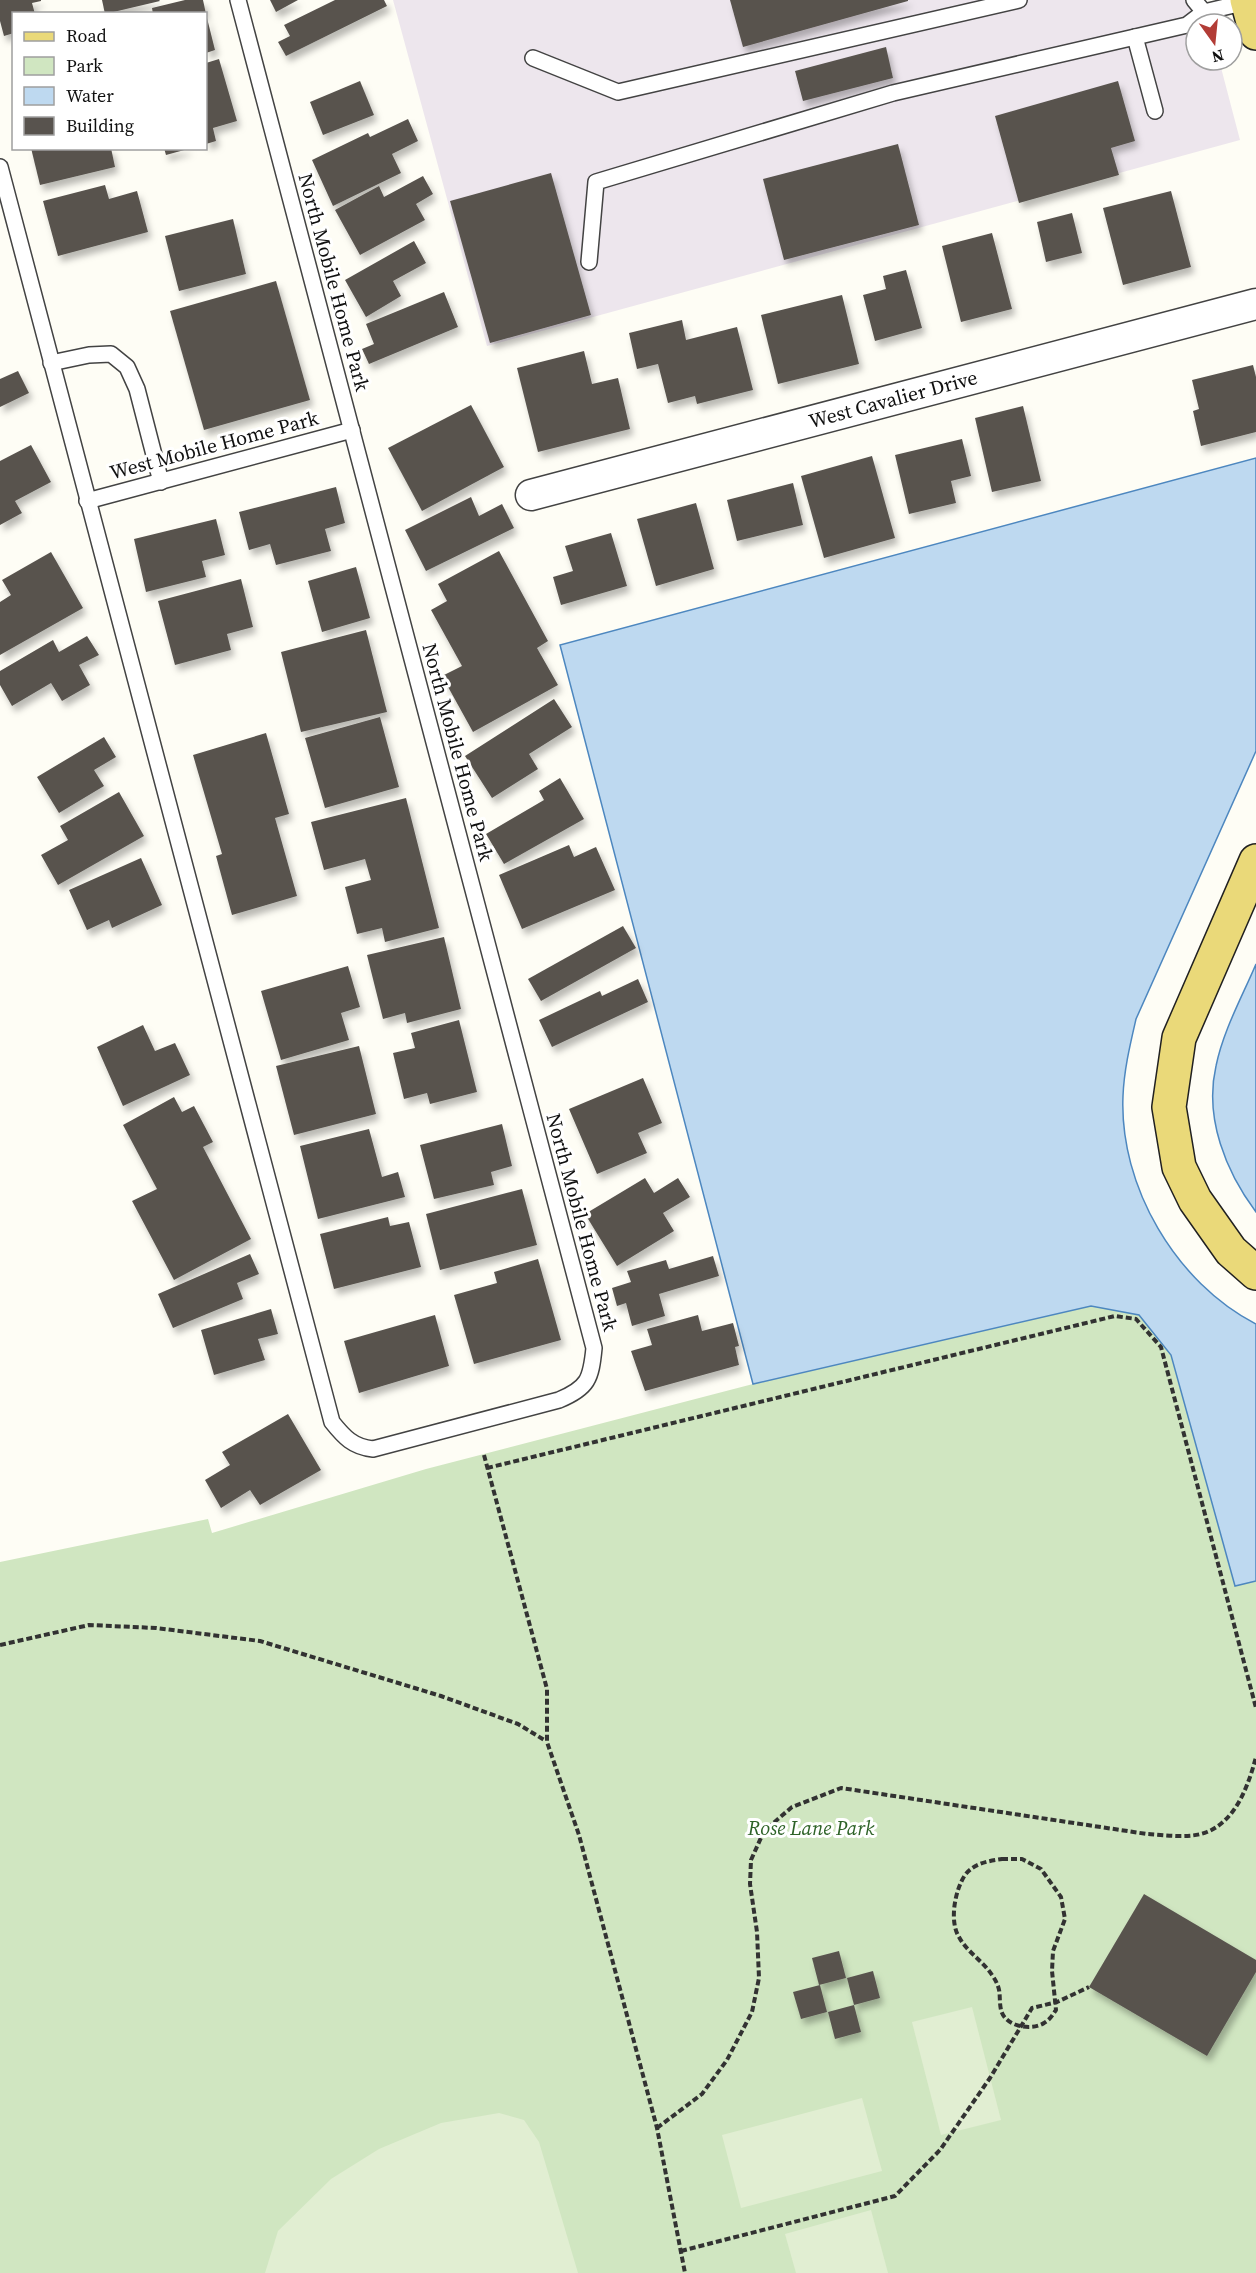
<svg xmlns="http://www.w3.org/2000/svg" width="1256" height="2273" font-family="'Source Serif 4',serif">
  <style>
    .industrial { fill: #ede6ed }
    .green { fill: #d0e6c1 }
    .pitch { fill: #e1eed2 }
    .water { fill: #bed9f0; stroke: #4d87bf; stroke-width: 1.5 }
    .building { fill: #58534e; filter: url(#shadow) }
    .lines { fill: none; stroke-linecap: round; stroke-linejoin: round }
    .lane-casing { stroke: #434343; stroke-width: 18 }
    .street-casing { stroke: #434343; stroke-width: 33 }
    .primary-casing { stroke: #212121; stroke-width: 36 }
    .path { stroke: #323232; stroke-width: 4; stroke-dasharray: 6 3; stroke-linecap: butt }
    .lane { stroke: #fff; stroke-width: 15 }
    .street { stroke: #fff; stroke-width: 30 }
    .primary { stroke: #ead979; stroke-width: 33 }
    .labels { text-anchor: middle; stroke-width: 6; stroke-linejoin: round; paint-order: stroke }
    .street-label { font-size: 20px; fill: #101010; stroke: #fff }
    .park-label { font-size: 20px; font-style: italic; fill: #2d6227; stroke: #fff }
  </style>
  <defs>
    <filter id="shadow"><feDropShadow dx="3.5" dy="6" stdDeviation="3" flood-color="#0004"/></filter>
  </defs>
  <rect width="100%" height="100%" fill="#fefdf5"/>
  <!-- industrial -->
  <path class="industrial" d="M393 0H1204L1210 24H1196V60H1219L1240 140 487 346Z"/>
  <!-- green -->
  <path class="green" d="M1091 1306 1139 1315 1171 1355 1235 1586 1256 1581V2273H0V1562L208 1519 212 1533 426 1469 753 1384Z"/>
  <!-- pitch -->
  <g class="pitch">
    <path d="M972 2007 1001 2120 941 2135 912 2022Z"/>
    <path d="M862 2098 882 2171 741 2208 722 2135Z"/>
    <path d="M499 2113 524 2120 539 2142 578 2273H265L278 2231 331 2179 379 2149 441 2123Z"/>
    <path d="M871 2210 888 2273H796L785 2234Z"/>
  </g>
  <!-- water -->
  <g class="water">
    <path d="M1256 458V751L1136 1019C1130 1045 1124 1070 1123 1096 1119 1186 1176 1283 1256 1324V1581L1235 1586 1171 1355 1139 1315 1091 1306 753 1384 560 645Z"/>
    <path d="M1256 964V1212C1226 1172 1204 1118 1216 1066 1223 1031 1242 997 1256 964Z"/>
  </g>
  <!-- building -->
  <g class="building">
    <path d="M0 0H41V1L32 3 35 14H14V33L4 36 0 21Z"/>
    <path d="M102 0H159L160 1 105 14Z"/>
    <path d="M185 0H203L206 14H153L152 8Z"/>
    <path d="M270 0H298L276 12Z"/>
    <path d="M335 0H384L387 6 286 56 278 42 290 36 284 25Z"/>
    <path d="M730 0H908V1L743 47Z"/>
    <path d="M206 14 215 50 206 53Z"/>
    <path d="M886 47 893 78 803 101 795 71Z"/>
    <path d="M219 59 237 121 213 128 216 141 206 144V63Z"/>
    <path d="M360 81 374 115 323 135 310 102Z"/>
    <path d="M1118 81 1135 141 1111 148 1119 175 1019 203 995 116Z"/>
    <path d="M408 119 418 141 392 154 401 173 333 206 312 160 368 133 370 137Z"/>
    <path d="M898 144 919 225 784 260 763 179Z"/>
    <path d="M31 148H111L115 167 40 185Z"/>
    <path d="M164 148H188V149L166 155Z"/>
    <path d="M551 173 591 315 490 343 450 201Z"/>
    <path d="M423 176 433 194 416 204 425 220 360 255 335 210 379 186 384 197Z"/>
    <path d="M105 185 109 199 137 191 148 232 58 256 43 201Z"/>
    <path d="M1171 191 1191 267 1123 285 1103 208Z"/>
    <path d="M1072 213 1082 253 1046 262 1037 222Z"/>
    <path d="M233 219 246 274 179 291 165 236Z"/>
    <path d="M992 233 1012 309 961 322 942 246Z"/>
    <path d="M414 241 426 263 393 281 401 296 366 317 345 280Z"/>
    <path d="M906 270 922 328 875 341 863 295 886 289 883 276Z"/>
    <path d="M276 281 310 400 204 430 170 311Z"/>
    <path d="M444 292 458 327 369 364 362 349 374 344 366 324Z"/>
    <path d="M842 295 859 364 778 384 761 315Z"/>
    <path d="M682 320 686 340 737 327 753 390 697 404 695 396 668 403 658 364 637 369 629 333Z"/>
    <path d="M584 351 592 384 618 378 630 429 538 452 517 368Z"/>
    <path d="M1253 365 1256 377V432L1201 446 1193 411 1199 409 1192 380Z"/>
    <path d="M18 371 29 393 0 407V379Z"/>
    <path d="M471 405 504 467 422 511 388 448Z"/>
    <path d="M1023 406 1041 481 992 492 975 418Z"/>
    <path d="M962 439 971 476 951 481 956 503 909 514 895 455Z"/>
    <path d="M31 445 51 482 15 501 22 513 0 525V461Z"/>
    <path d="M872 456 895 538 824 558 801 476Z"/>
    <path d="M793 483 803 525 737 541 727 500Z"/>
    <path d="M336 487 345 523 325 529 331 551 276 565 270 544 249 550 239 512Z"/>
    <path d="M471 497 479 516 502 504 514 528 426 571 405 530Z"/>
    <path d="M696 503 714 569 656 586 637 519Z"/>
    <path d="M216 519 225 555 202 561 206 577 146 592 134 539Z"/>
    <path d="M611 533 627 586 561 605 553 577 573 571 565 546Z"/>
    <path d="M499 551 548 641 537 648 558 685 473 732 442 676 462 666 431 610 447 601 438 584Z"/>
    <path d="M51 552 83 608 0 655V602L11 595 2 580Z"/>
    <path d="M356 567 370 618 322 632 308 581Z"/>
    <path d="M241 579 253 627 227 634 231 650 175 665 158 601Z"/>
    <path d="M366 630 387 712 301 732 281 652Z"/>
    <path d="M87 636 99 655 79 665 90 685 62 701 51 683 12 706 0 685V671L53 640 59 652Z"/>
    <path d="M554 699 572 727 529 754 538 769 492 798 465 756Z"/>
    <path d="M380 717 399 787 325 808 305 738Z"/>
    <path d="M266 733 289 814 275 818 297 896 232 915 216 856 222 854 193 755Z"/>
    <path d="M104 737 116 757 94 770 104 786 59 813 37 777Z"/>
    <path d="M560 778 584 819 504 864 486 834 544 800 539 791Z"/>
    <path d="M119 792 144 836 58 885 41 855 68 840 60 826Z"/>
    <path d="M406 798 439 928 385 942 382 928 357 934 345 887 371 880 365 859 324 870 311 822Z"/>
    <path d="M569 845 574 857 596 847 615 890 522 929 499 875Z"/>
    <path d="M141 858 162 905 112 928 109 920 87 930 69 890Z"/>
    <path d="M623 926 636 948 541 1001 528 979Z"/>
    <path d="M444 937 461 1009 407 1023 405 1013 383 1019 367 955Z"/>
    <path d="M348 966 360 1007 341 1013 349 1040 281 1060 261 991Z"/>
    <path d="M638 979 648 1002 552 1047 539 1020 600 991 602 996Z"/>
    <path d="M459 1020 477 1092 430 1104 427 1093 404 1099 393 1053 415 1048 411 1033Z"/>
    <path d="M143 1025 155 1051 175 1043 190 1075 123 1106 97 1047Z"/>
    <path d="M359 1046 376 1114 294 1135 276 1066Z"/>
    <path d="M643 1078 662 1123 638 1133 647 1153 597 1174 569 1109Z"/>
    <path d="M174 1097 182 1112 194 1106 213 1142 203 1147 251 1239 174 1280 132 1201 157 1189 123 1125Z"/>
    <path d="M502 1124 512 1166 491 1172 494 1185 434 1199 420 1145Z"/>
    <path d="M369 1129 382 1177 398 1172 405 1197 318 1219 300 1146Z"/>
    <path d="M645 1178 654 1193 678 1178 690 1197 663 1213 674 1231 617 1266 585 1214Z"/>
    <path d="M522 1189 537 1245 440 1270 426 1214Z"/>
    <path d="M388 1217 390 1226 409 1222 421 1267 334 1289 320 1234Z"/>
    <path d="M250 1254 259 1274 237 1283 243 1299 173 1328 158 1294Z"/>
    <path d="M713 1256 719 1276 659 1294 665 1316 632 1326 626 1303 617 1306 612 1288 631 1282 627 1271 666 1260 669 1269Z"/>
    <path d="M538 1259 561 1340 474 1364 454 1295 497 1283 494 1272Z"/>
    <path d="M271 1309 278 1334 258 1339 265 1360 214 1375 201 1330Z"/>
    <path d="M435 1315 449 1366 359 1393 344 1341Z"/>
    <path d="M698 1315 702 1331 733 1323 739 1346 735 1347 739 1365 645 1391 631 1351 652 1345 647 1329Z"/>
    <path d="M288 1414 321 1470 260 1505 250 1490 221 1508 205 1480 230 1465 222 1452Z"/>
    <path d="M1144 1894 1256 1960V1972L1207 2056 1089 1987Z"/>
    <path d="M839 1951 846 1978 819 1985 812 1958Z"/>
    <path d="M873 1971 880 1998 854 2005 847 1978Z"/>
    <path d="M820 1985 827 2012 801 2019 793 1992Z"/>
    <path d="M854 2005 861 2032 835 2039 828 2012Z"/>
  </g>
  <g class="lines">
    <defs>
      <g id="lane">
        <path d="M1194 0 1204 12"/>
        <path d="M1135 37 1155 111"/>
        <path d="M533 58 618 92 1019 0"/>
        <path d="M0 167 332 1422C344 1437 353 1447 373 1449L559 1400C588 1388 591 1379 594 1348L238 0"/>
        <path d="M589 262 596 182 893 93 1187 25 1204 12 1247 2"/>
        <path d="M51 363 89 355 111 354 127 367 137 389 161 482"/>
        <path d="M87 501 352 430"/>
      </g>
      <path id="street" d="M531 495 1256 304"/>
      <g id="primary">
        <path d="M1247 0 1256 33"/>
        <path d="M1256 861 1179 1038 1169 1107 1179 1167 1195 1200 1231 1251 1256 1273"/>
      </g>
    </defs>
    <!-- lane casing -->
    <use href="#lane" class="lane-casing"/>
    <!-- street casing -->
    <use href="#street" class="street-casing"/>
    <!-- primary casing -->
    <use href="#primary" class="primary-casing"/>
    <!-- path -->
    <g class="path">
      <path d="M484 1455 547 1689V1742L579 1835 657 2128 685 2273"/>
      <path d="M487 1468 1115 1316 1136 1319 1161 1347 1256 1708"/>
      <path d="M0 1645 89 1625 156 1628 260 1641 441 1696 518 1724 546 1741"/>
      <path d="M1002 1859H1022L1041 1869 1061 1897 1065 1919 1053 1951 1052 1971 1056 2010C1053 2014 1050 2020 1044 2023 1032 2031 1005 2027 1001 2010 998 1995 1003 1991 992 1975 983 1961 967 1952 959 1937 949 1921 955 1890 965 1875 974 1863 989 1861 1002 1859Z"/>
      <path d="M657 2128 702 2094 727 2060 752 2012 759 1978 757 1932 750 1884 751 1860 764 1831 792 1807 841 1788 1147 1834C1166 1835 1190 1839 1207 1832 1237 1820 1249 1783 1256 1757"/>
      <path d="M681 2251 895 2196 940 2150 990 2078 1032 2008 1057 2002 1089 1987"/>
    </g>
    <!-- lane -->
    <use href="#lane" class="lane"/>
    <!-- street -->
    <use href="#street" class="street"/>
    <!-- primary -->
    <use href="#primary" class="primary"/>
  </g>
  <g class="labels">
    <!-- street labels -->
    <g class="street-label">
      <text transform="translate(334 282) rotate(75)" y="7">North Mobile Home Park</text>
      <text transform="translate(893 399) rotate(-15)" y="7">West Cavalier Drive</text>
      <text transform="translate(214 445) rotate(-15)" y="7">West Mobile Home Park</text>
      <text transform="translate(458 752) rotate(75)" y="7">North Mobile Home Park</text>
      <text transform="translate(582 1222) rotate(75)" y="7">North Mobile Home Park</text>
    </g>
    <!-- park labels -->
    <g class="park-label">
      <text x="811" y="1835">Rose Lane Park</text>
    </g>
  </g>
  <!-- legend -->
  <rect x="12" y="12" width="195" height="138" fill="#ffffff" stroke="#9f9f9f" stroke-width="1.5"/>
  <rect x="24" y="32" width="30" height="9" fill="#ead979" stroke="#9f9f9f" stroke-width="1.5"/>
  <text x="66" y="42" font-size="18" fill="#101010">Road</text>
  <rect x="24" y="57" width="30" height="18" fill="#d0e6c1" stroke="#9f9f9f" stroke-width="1.5"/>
  <text x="66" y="72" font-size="18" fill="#101010">Park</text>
  <rect x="24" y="87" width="30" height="18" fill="#bed9f0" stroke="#9f9f9f" stroke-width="1.5"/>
  <text x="66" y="102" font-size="18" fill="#101010">Water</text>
  <rect x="24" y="117" width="30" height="18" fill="#58534e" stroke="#9f9f9f" stroke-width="1.5"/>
  <text x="66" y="132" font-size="18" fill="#101010">Building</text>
  <!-- north arrow -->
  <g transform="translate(1214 42) rotate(165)"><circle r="28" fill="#ffffff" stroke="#9f9f9f" stroke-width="1.5"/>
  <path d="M0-4.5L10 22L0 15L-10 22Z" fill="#b23c36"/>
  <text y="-9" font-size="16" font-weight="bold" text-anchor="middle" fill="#101010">N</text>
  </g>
</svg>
